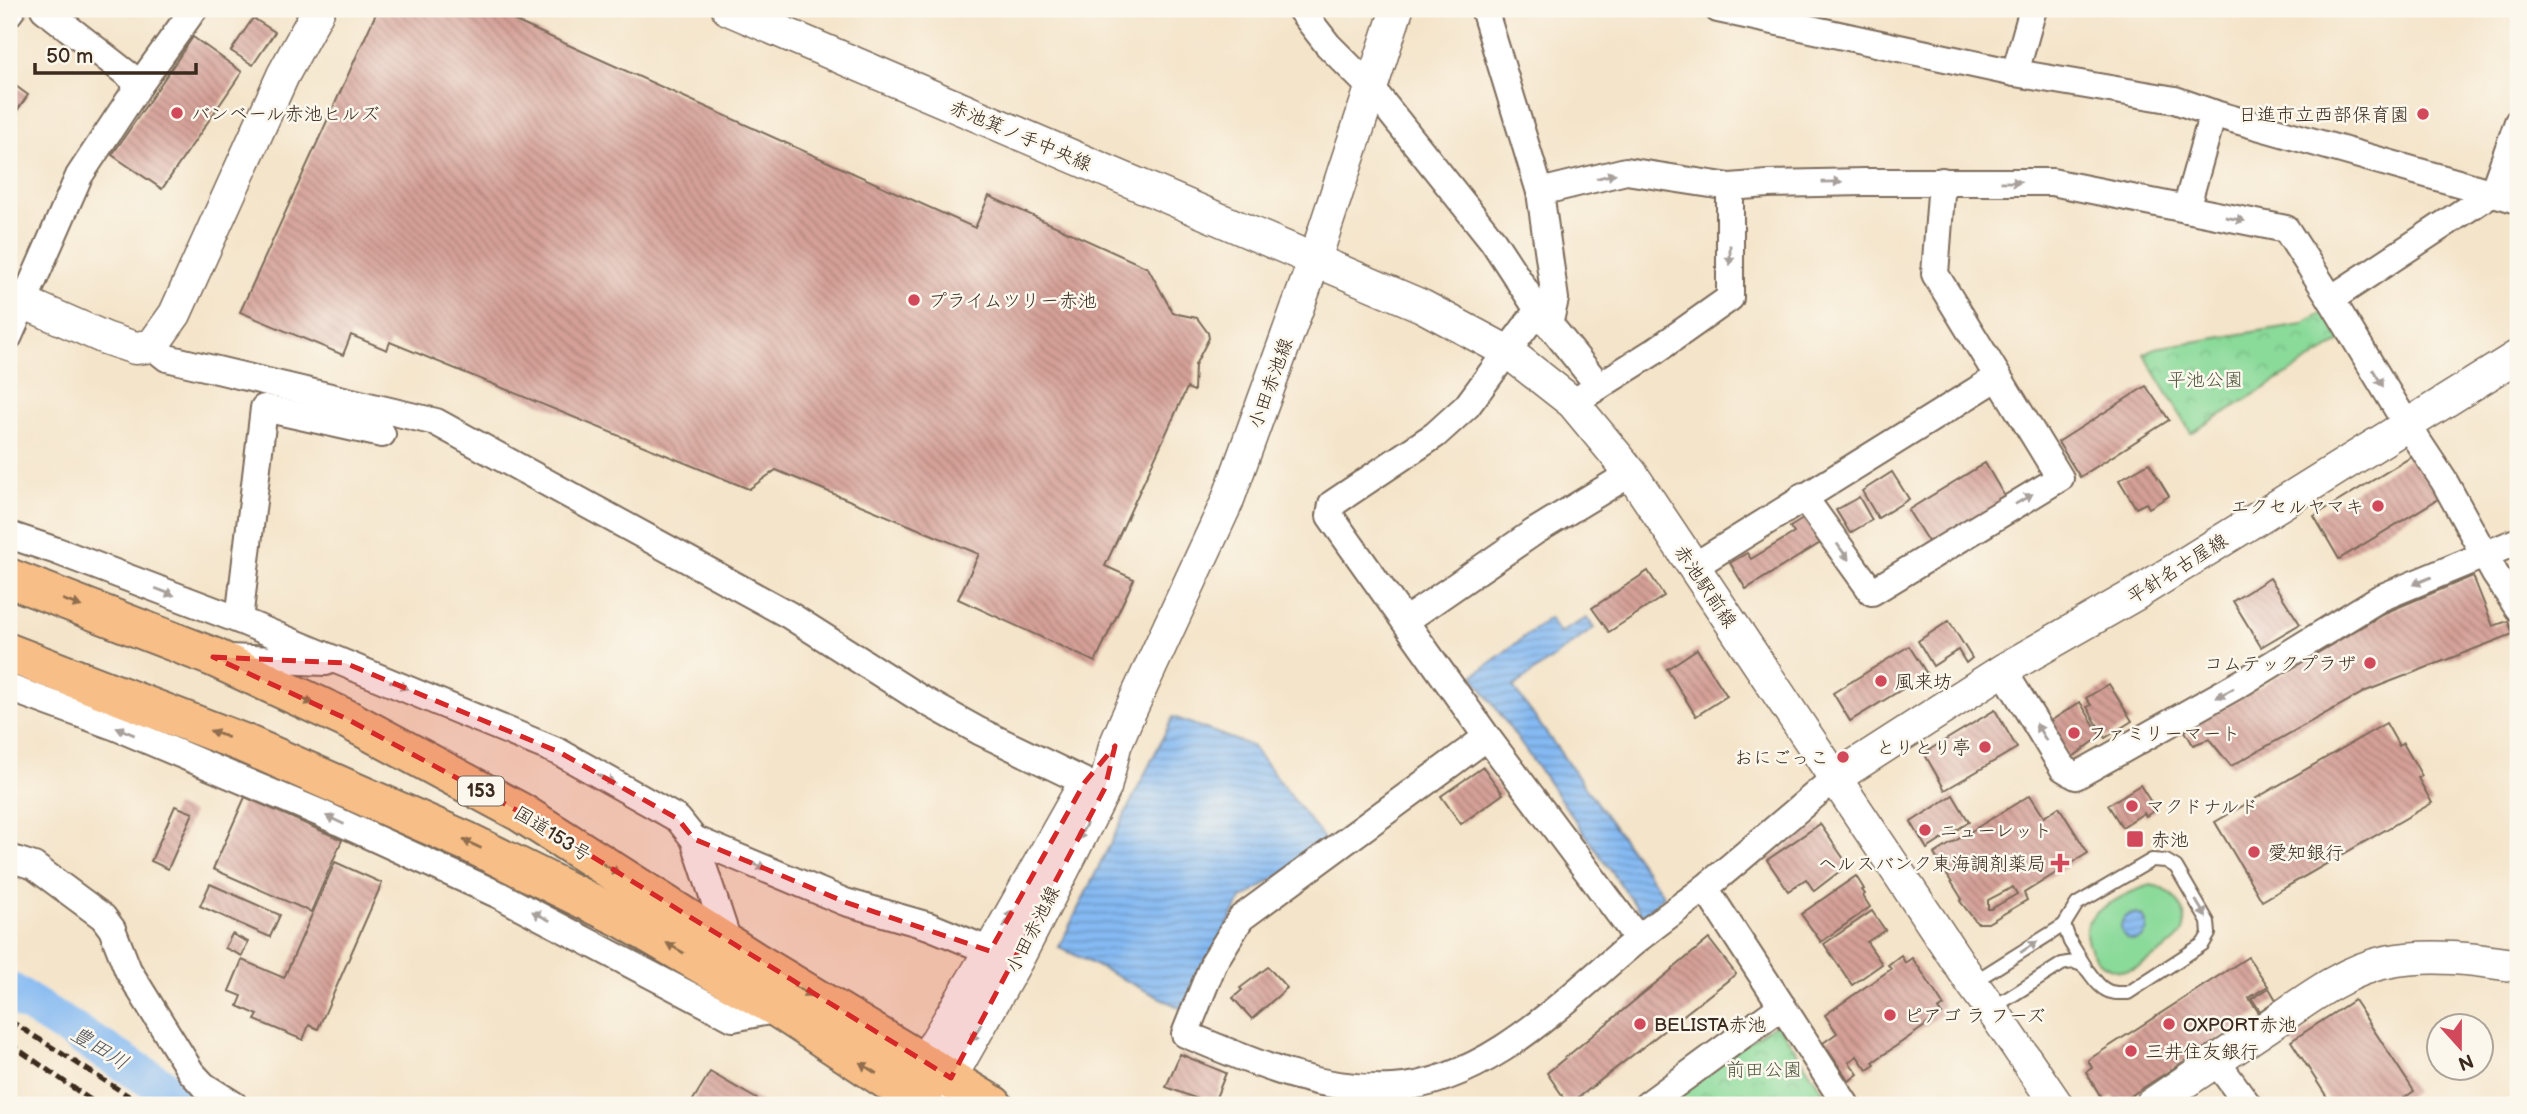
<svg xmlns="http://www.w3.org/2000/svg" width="2527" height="1114" font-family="'Balsamiq Sans','Klee One',sans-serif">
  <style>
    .grass { fill: #8ada9a; stroke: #62825c; stroke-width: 2 }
    .park { fill: url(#park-crowns); stroke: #62825c; stroke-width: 2 }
    .water { fill: url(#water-rules); stroke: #607288; stroke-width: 2 }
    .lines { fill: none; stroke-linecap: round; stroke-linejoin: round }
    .river { stroke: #84b9f2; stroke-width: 38 }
    .building { fill: url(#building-back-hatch); fill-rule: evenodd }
    .service-casing { stroke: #7c6b5a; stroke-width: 16 }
    .minor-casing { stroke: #7c6b5a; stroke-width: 30 }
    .tertiary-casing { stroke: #7c6b5a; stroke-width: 35 }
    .trunk-casing { stroke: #7c6b5a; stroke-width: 42 }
    .service { stroke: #fff; stroke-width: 12 }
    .minor { stroke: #fff; stroke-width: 26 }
    .tertiary { stroke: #fff; stroke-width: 32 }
    .trunk { stroke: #f7be87; stroke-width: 38 }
    .rail { stroke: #3b2a1e; stroke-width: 5; stroke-dasharray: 10 5; stroke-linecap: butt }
    .oneway { fill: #a79f9a }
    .oneway2 { fill: #906d4d }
    .marked { fill: #d62828; fill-opacity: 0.2; stroke: #d62828; stroke-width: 5; stroke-dasharray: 14 9; stroke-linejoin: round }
    .poi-dot { fill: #d1495b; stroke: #fbf7ec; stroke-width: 2.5 }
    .labels { text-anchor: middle; stroke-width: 5; stroke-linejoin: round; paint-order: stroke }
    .shield { fill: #fbf7ec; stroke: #75685c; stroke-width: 2 }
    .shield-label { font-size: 18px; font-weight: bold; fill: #3b2a1e }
    .poi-label { font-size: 19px; fill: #3b2a1e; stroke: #fbf7ec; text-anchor: start }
    .street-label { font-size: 19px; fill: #3b2a1e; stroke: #fbf7ec }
    .park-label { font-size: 19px; fill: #4f563d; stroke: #fbf7ec }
    .water-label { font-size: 21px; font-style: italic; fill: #51555e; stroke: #fbf7ec }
  </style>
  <defs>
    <pattern id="park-crowns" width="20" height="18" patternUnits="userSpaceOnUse" patternTransform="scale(1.75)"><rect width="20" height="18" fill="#8ada9a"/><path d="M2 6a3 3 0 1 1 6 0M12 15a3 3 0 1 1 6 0" fill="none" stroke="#78bb84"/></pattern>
    <pattern id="water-rules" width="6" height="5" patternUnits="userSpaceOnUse" patternTransform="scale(1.75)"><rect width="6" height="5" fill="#84b9f2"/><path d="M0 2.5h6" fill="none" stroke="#6d97c3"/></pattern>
    <pattern id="building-back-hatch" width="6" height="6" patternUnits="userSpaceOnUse" patternTransform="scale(1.75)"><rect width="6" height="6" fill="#d5a097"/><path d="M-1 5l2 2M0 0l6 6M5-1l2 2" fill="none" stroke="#ae837b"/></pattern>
  </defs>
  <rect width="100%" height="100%" fill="#fbf7ec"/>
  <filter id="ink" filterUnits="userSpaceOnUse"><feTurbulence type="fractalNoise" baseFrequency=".0143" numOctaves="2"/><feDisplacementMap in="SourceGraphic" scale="14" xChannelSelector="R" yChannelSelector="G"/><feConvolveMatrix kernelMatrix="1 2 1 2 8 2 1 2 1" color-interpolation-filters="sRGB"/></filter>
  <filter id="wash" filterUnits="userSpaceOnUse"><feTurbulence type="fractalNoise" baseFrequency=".00686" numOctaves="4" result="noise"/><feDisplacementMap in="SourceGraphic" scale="28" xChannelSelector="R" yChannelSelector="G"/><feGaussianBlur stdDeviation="1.57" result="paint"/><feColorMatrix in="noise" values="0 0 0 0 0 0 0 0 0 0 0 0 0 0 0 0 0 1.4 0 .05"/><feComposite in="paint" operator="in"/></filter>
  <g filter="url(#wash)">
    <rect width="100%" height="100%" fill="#f4e4c9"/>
    <!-- grass -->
    <path class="grass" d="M2150 885C2170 887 2191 910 2183 931 2180 942 2143 965 2132 969 2127 971 2121 971 2116 970 2105 968 2097 961 2091 951 2088 944 2084 932 2087 925 2092 909 2134 890 2150 885Z"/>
    <!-- park -->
    <g class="park">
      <path d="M2327 310 2345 339 2191 433 2144 354 2155 348 2302 324Z"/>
      <path d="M1777 1023 1828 1099 1826 1105H1653Z"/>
    </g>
    <!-- water -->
    <g class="water">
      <path d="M1549 618 1559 633 1587 618 1594 628 1513 687 1664 896 1643 916 1473 676Z"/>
      <path d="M1173 717 1252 746 1328 844 1241 900 1182 1009 1059 947Z"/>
      <circle cx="2134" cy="927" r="13"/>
    </g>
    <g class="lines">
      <!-- river -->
      <path class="river" d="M9 991 192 1105"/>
    </g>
    <g id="blocks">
      <!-- building -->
      <g class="building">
        <path d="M378 9H521L515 21 975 228 989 196 1148 268 1173 313 1197 318 1208 333 1209 338 1195 365 1194 391 1187 388 1105 566 1134 579 1095 662 958 599 979 554 776 470 749 489 390 342 387 350 351 335 343 355 240 312Z"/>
        <path d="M253 18 275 32 253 65 231 51Z"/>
        <path d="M193 37 242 72 162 189 112 155Z"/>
        <path d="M9 81 28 95 12 118 9 115Z"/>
        <path d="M2146 386 2169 420 2080 477 2058 442Z"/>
        <path d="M2418 453 2443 496 2339 559 2314 516Z"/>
        <path d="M1985 463 2008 502 1932 548 1908 510Z"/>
        <path d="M2149 463 2169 496 2149 508 2146 503 2136 508 2119 480Z"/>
        <path d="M1892 472 1909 499 1878 518 1862 491Z"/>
        <path d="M1859 497 1872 520 1850 533 1836 510Z"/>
        <path d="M1806 517 1822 542 1746 589 1730 563 1747 553 1751 559 1794 533 1790 527Z"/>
        <path d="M1648 571 1664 596 1609 632 1592 608Z"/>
        <path d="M2473 576 2493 626 2508 621 2513 634 2366 691 2231 766 2209 739 2193 745 2185 731 2387 612Z"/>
        <path d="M2270 578 2300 624 2261 647 2233 601Z"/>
        <path d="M1949 621 1972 658 1966 663 1958 650 1933 666 1918 641Z"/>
        <path d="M1909 646 1927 674 1850 721 1833 693Z"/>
        <path d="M1697 649 1727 696 1696 716 1667 669Z"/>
        <path d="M2109 684 2132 721 2105 738 2087 707 2091 705 2086 698Z"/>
        <path d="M2080 702 2101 736 2070 759 2046 724Z"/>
        <path d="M1995 710 2017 748 1945 790 1924 753Z"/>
        <path d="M2386 723 2399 746 2403 743 2422 776 2418 778 2432 803 2262 901 2215 822Z"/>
        <path d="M1483 767 1503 794 1461 824 1441 796Z"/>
        <path d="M2140 785 2156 810 2146 816 2144 813 2122 827 2108 805Z"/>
        <path d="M1953 795 1969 822 1927 849 1911 822Z"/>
        <path d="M2030 795 2044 817 2059 807 2088 853 2024 893 2027 900 1988 923H1977L1960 901 1962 899 1934 854ZM2013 887 2017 894 1991 909H1988V900Z"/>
        <path d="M245 797 342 840 311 912 213 869Z"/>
        <path d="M175 806 193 813 168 869 151 861Z"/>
        <path d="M1820 824 1848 865 1814 891 1806 879 1788 891 1767 860Z"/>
        <path d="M335 862 382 883 318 1029 309 1025 303 1040 255 1020 258 1015 238 1006 242 996 229 991 242 960 284 978Z"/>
        <path d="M1856 876 1864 889 1862 890 1865 894 1863 896 1870 907 1821 942 1801 914Z"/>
        <path d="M210 884 280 915 270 937 200 906Z"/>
        <path d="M1872 911 1885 930 1867 942 1882 964 1852 985 1824 944Z"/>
        <path d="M232 934 248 942 242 956 225 948Z"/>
        <path d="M1709 939 1736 974 1569 1105 1547 1073Z"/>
        <path d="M1901 955 1905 963 1912 958 1920 969 1944 1006 1938 1010 1942 1014 1873 1062 1875 1065 1867 1070 1857 1056 1849 1062 1858 1074 1849 1081 1823 1043 1837 1033 1825 1015 1891 969 1888 965Z"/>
        <path d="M2248 957 2268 986 2249 998 2259 1013 2118 1104 2113 1096 2104 1102 2086 1072 2092 1068 2088 1060Z"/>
        <path d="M1268 967 1287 988 1252 1019 1233 998 1242 990 1240 988Z"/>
        <path d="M2269 988 2276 1000 2260 1011 2252 999Z"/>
        <path d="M2354 1000 2414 1091 2394 1105H2332L2291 1041Z"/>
        <path d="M1180 1054 1226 1073 1213 1105 1166 1087Z"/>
        <path d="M710 1072 767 1105H690Z"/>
      </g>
    </g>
  </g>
  <g filter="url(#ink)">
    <use href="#blocks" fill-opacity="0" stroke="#7c6b5a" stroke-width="2"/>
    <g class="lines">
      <defs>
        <g id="service">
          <path d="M2064 925 2070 942 2085 966"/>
          <path d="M1972 983 2064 925 2077 904 2152 860 2166 861 2176 867 2208 922 2209 934 2203 944 2128 993C2120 993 2112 994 2106 990 2088 981 2090 956 2062 964L1991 1009"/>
        </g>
        <g id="minor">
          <path d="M44 9 140 84"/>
          <path d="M1300 9 1328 45 1372 89 1493 241 1538 310 1599 386"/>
          <path d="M1484 9 1540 192 1555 299 1549 325"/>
          <path d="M1718 9 2015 73 2175 100 2215 114 2518 200"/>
          <path d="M9 13 12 9"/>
          <path d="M2015 73 2033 9"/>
          <path d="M1540 192 1626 171 1730 187 1768 184 1865 182H2052L2286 229 2331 299 2407 425 2444 481 2495 574 2518 608"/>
          <path d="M2186 209 2213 113"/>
          <path d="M2331 299 2493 192 2518 122"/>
          <path d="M9 336 79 176 140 84 194 9"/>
          <path d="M152 346 167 358 436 422 789 615 916 696 979 731 1085 782"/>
          <path d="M1585 395 1655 351 1730 298V187"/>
          <path d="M1803 496 1872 592 2060 478 1935 274 1942 181"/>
          <path d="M9 535 57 551 239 620 559 752 678 819 694 839 729 944"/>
          <path d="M1693 567 1998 377"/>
          <path d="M239 620 264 408 382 434"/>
          <path d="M1405 621 1534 532 1631 473"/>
          <path d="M229 658 326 662"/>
          <path d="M2003 670 2063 768 2076 776 2243 682 2380 598 2518 541"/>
          <path d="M9 688 116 727 320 813 499 895 733 1018 779 1009"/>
          <path d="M1487 737 1330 516 1332 504 1435 435 1467 406 1538 310"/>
          <path d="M694 839 845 902 929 926 990 951"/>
          <path d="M9 858 34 866 103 917 112 929 128 970 191 1072 204 1086 234 1105"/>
          <path d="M1705 888 1782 1006"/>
          <path d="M1638 939 1487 737 1241 918 1214 962 1185 1034C1253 1062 1317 1092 1393 1088 1490 1082 1567 997 1638 939 1660 921 1683 905 1705 888 1749 852 1792 814 1835 778"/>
          <path d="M2216 1061 2248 1105"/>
          <path d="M1647 1105 1782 1006 1846 1105"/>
        </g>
        <g id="tertiary">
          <path d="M728 9 1422 306 1508 352 1573 403 1631 473 1972 983 1999 1020 2057 1105"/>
          <path d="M9 296 105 338 135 348 152 346 175 314 283 75 319 9"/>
          <path d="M1835 778 2003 670 2136 594 2518 356"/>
          <path d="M923 1063 990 951 1082 788"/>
          <path d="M939 1098 1017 960 1105 788 1115 746 1126 720 1227 502 1315 259 1397 9"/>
          <path d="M2151 1105C2190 1078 2230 1052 2270 1025 2305 1001 2343 971 2386 962 2430 953 2475 959 2518 966"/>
        </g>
        <g id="trunk">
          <path d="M9 578 213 657 347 719 520 812 754 961 993 1105"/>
          <path d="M9 653 243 743 468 842 626 920 779 1009 925 1105"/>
        </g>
      </defs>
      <!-- service casing -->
      <use href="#service" class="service-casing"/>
      <!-- minor casing -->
      <use href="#minor" class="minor-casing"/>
      <!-- tertiary casing -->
      <use href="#tertiary" class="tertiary-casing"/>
      <!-- trunk casing -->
      <use href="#trunk" class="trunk-casing"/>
      <!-- service -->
      <use href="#service" class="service"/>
      <!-- minor -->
      <use href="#minor" class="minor"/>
      <!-- tertiary -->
      <use href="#tertiary" class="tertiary"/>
      <!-- trunk -->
      <use href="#trunk" class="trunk"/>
      <!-- rail -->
      <g class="rail">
        <path d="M9 1020 143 1105"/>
        <path d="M9 1043 98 1105"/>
      </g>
    </g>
    <!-- one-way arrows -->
    <defs><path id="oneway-solid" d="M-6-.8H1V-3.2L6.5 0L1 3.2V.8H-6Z" transform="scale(1.75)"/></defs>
    <g class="oneway">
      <use href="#oneway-solid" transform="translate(1606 176) rotate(-14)"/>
      <use href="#oneway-solid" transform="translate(1832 182) rotate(-1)"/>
      <use href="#oneway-solid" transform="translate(2011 182) rotate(1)"/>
      <use href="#oneway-solid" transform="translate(2235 219) rotate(11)"/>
      <use href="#oneway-solid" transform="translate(1730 255) rotate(90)"/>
      <use href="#oneway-solid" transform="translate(2378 378) rotate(59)"/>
      <use href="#oneway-solid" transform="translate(2024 499) rotate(-31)"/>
      <use href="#oneway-solid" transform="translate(1843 552) rotate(54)"/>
      <use href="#oneway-solid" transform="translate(2422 581) rotate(158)"/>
      <use href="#oneway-solid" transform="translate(165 592) rotate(21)"/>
      <use href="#oneway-solid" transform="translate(399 685) rotate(22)"/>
      <use href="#oneway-solid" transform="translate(2225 693) rotate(151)"/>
      <use href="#oneway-solid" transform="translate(125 731) rotate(-157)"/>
      <use href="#oneway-solid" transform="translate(2041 732) rotate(-122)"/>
      <use href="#oneway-solid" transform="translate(606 779) rotate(29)"/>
      <use href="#oneway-solid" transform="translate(335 820) rotate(-155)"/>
      <use href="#oneway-solid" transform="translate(1082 832) rotate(117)"/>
      <use href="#oneway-solid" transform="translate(757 865) rotate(23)"/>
      <use href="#oneway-solid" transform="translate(2201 909) rotate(59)"/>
      <use href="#oneway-solid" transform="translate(541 916) rotate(-153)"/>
      <use href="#oneway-solid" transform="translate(1008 919) rotate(-61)"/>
      <use href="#oneway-solid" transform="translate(2029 947) rotate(-33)"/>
      <use href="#oneway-solid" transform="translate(976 1033) rotate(119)"/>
    </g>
    <g class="oneway2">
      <use href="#oneway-solid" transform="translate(72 603) rotate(21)"/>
      <use href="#oneway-solid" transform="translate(305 700) rotate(25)"/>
      <use href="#oneway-solid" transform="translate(219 734) rotate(-159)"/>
      <use href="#oneway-solid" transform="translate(472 844) rotate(-155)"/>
      <use href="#oneway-solid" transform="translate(611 869) rotate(32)"/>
      <use href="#oneway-solid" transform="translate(675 948) rotate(-150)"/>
      <use href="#oneway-solid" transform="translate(803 991) rotate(31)"/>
      <use href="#oneway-solid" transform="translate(868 1068) rotate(-147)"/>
    </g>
  </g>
  <!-- marked area -->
  <path class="marked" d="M213 657 345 663 559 752 678 819 694 839 845 902 990 951 1085 782 1115 746 1105 788 951 1078 520 812 347 719Z"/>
  <!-- markers -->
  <g class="poi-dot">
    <circle cx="177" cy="113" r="7"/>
    <circle cx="2423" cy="114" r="7"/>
    <circle cx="914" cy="300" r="7"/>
    <circle cx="2378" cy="506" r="7"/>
    <circle cx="2370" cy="663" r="7"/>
    <circle cx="1881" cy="681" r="7"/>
    <circle cx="2074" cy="733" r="7"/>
    <circle cx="1985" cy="747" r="7"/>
    <circle cx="1843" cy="757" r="7"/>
    <circle cx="2132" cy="806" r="7"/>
    <circle cx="1925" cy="830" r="7"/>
    <rect x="2126" y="830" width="18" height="18" rx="3.5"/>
    <circle cx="2254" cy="852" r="7"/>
    <path d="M2056.5 852.5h7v7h7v7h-7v7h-7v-7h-7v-7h7z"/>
    <circle cx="1890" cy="1015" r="7"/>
    <circle cx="1640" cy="1024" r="7"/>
    <circle cx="2169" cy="1024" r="7"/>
    <circle cx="2131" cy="1051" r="7"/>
  </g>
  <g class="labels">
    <!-- shield labels -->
    <rect class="shield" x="458" y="776.5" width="46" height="29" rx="5"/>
    <g class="shield-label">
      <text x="481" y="797">153</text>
    </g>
    <!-- poi labels -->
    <g class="poi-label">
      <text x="191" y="120">バンベール赤池ヒルズ</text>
      <text x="2409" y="121" text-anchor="end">日進市立西部保育園</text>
      <text x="928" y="307">プライムツリー赤池</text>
      <text x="2364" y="513" text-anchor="end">エクセルヤマキ</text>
      <text x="2356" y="670" text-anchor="end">コムテックプラザ</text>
      <text x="1895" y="688">風来坊</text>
      <text x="2088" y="740">ファミリーマート</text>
      <text x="1971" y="754" text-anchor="end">とりとり亭</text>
      <text x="1829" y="764" text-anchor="end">おにごっこ</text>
      <text x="2146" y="813">マクドナルド</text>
      <text x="1939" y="837">ニューレット</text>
      <text x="2151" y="846">赤池</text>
      <text x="2268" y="859">愛知銀行</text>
      <text x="2046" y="870" text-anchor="end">ヘルスバンク東海調剤薬局</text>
      <text x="1904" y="1022">ピアゴ ラ フーズ</text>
      <text x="1654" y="1031">BELISTA赤池</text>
      <text x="2183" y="1031">OXPORT赤池</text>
      <text x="2145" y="1058">三井住友銀行</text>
    </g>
    <!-- street labels -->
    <g class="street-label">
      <text transform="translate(1021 135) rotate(23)" y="7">赤池箕ノ手中央線</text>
      <text transform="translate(1270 383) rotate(-70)" y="7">小田赤池線</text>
      <text transform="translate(2177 568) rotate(-32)" y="7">平針名古屋線</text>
      <text transform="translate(1706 586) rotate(56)" y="7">赤池駅前線</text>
      <text transform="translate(553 833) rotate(32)" y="7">国道153号</text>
      <text transform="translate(1032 929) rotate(-63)" y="7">小田赤池線</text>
    </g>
    <!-- park labels -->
    <g class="park-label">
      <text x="2205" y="386">平池公園</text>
      <text x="1764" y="1076">前田公園</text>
    </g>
    <!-- water labels -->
    <g class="water-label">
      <text transform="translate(100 1048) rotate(32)" y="7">豊田川</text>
    </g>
  </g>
  <!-- margin -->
  <rect width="2527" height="1114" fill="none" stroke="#fbf7ec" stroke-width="35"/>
  <!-- north arrow -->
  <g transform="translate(2460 1047) rotate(159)"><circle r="33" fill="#fbf7ec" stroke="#aea59a" stroke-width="2"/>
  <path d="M0-5L12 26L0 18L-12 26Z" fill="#d1495b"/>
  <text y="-10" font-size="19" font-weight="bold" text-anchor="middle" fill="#3b2a1e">N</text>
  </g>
  <!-- scale -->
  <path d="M35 63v10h161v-10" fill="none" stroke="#3b2a1e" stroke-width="3.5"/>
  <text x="46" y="63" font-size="21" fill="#3b2a1e" stroke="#fbf7ec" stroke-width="5" paint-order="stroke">50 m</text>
</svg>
